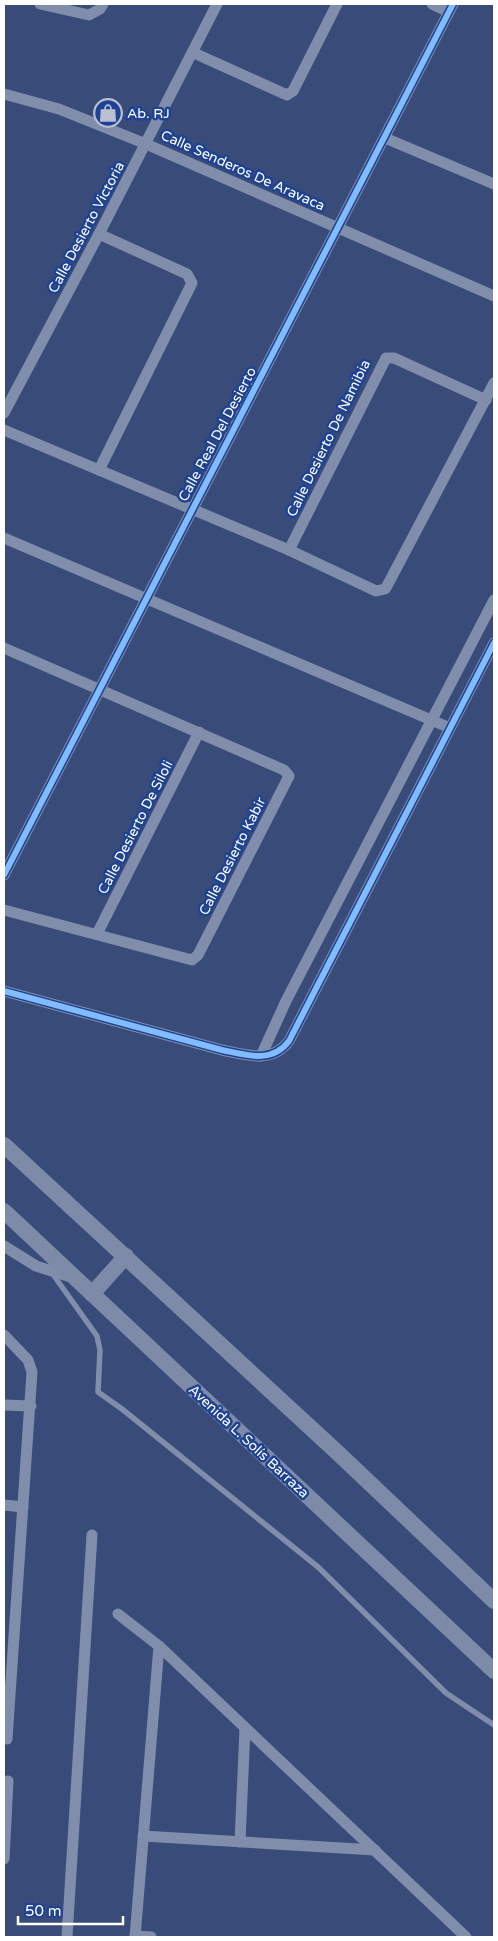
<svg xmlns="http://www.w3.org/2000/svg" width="498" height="1941" font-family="'Varela Round',sans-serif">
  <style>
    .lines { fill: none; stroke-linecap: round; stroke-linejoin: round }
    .lane { stroke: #818eab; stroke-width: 5.5 }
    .street { stroke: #818eab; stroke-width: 11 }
    .secondary { stroke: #7d8aa8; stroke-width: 16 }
    .cycleway-casing { stroke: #1e4294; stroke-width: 9 }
    .cycleway { stroke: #80bcff; stroke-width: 6 }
    .labels { text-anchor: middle; stroke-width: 5; stroke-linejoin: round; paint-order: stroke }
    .poi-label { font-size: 14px; fill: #fff; stroke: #1e4294; text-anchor: start }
    .street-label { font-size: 14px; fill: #fff; stroke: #1e4294 }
  </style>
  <rect width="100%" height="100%" fill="#394c79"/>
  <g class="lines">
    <!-- lane -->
    <path class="lane" d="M52 1273 97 1336 100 1350 98 1392 122 1409 318 1567 446 1693 494 1725"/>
    <!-- street -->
    <g class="street">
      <path d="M40 4 89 15 100 9 103 4"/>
      <path d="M432 4 449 12"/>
      <path d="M194 53 287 95 293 91 337 4"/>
      <path d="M4 94 59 109 146 144 494 296"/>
      <path d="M385 138 494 184"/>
      <path d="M4 413 99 234 217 4"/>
      <path d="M4 430 289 550 376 591 385 589 387 586 494 383"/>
      <path d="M99 470 192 283 187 274 99 234"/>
      <path d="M4 538 450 728"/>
      <path d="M289 550 386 358H394L486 400"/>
      <path d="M4 648 284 770 289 776 198 955 192 960 4 910"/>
      <path d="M4 875 453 4"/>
      <path d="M97 934 199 732"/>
      <path d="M4 991 222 1050C246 1055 272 1064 289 1041L494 643"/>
      <path d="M261 1056 286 1001 494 600"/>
      <path d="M4 1246 36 1266 74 1278"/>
      <path d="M4 1335 28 1360 32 1372 7 1739"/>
      <path d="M4 1405 31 1406"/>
      <path d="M4 1505 23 1507"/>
      <path d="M118 1614 159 1646 466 1937"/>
      <path d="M143 1836 375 1850"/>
      <path d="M240 1842 245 1728"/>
      <path d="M4 1859 8 1781"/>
      <path d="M135 1936 151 1937"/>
      <path d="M67 1937 92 1535"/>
      <path d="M135 1937 159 1646"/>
    </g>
    <!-- secondary -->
    <g class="secondary">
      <path d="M4 1145 338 1453 494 1601"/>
      <path d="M4 1211 494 1671"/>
      <path d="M92 1294 126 1256"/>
    </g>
    <defs>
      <g id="cycleway">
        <path d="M4 875 453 4"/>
        <path d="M4 991 222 1050C246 1055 272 1064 289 1041L494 643"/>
      </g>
    </defs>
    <!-- cycleway casing -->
    <use href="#cycleway" class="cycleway-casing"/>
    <!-- cycleway -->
    <use href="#cycleway" class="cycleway"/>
  </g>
  <!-- icons -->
  <defs>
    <symbol id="shop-ring" viewBox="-11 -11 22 22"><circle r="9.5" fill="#1e4294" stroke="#bac0d0" stroke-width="1.5"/><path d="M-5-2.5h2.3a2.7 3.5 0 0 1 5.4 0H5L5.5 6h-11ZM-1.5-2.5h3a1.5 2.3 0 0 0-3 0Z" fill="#bac0d0"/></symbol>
  </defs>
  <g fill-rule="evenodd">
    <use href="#shop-ring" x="92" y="97" width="32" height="32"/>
  </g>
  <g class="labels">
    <!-- poi labels -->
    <g class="poi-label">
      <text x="127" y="118">Ab. RJ</text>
    </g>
    <!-- street labels -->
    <g class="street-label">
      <text transform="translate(243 170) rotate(24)" y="5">Calle Senderos De Aravaca</text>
      <text transform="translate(86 227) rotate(-62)" y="5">Calle Desierto Victoria</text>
      <text transform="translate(217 434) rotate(-62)" y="5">Calle Real Del Desierto</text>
      <text transform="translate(328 438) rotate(-64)" y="5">Calle Desierto De Namibia</text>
      <text transform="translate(135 827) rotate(-63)" y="5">Calle Desierto De Siloli</text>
      <text transform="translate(232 856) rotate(-63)" y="5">Calle Desierto Kabir</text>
      <text transform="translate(249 1441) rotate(43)" y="5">Avenida L. Solís Barraza</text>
    </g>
  </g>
  <!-- border -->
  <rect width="498" height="1941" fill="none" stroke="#ffffff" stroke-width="10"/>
  <!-- scale -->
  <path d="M18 1916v8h105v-8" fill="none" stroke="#ffffff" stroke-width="2.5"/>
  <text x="25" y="1916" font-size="15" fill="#ffffff" stroke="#1e4294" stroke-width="4" paint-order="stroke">50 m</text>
</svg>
